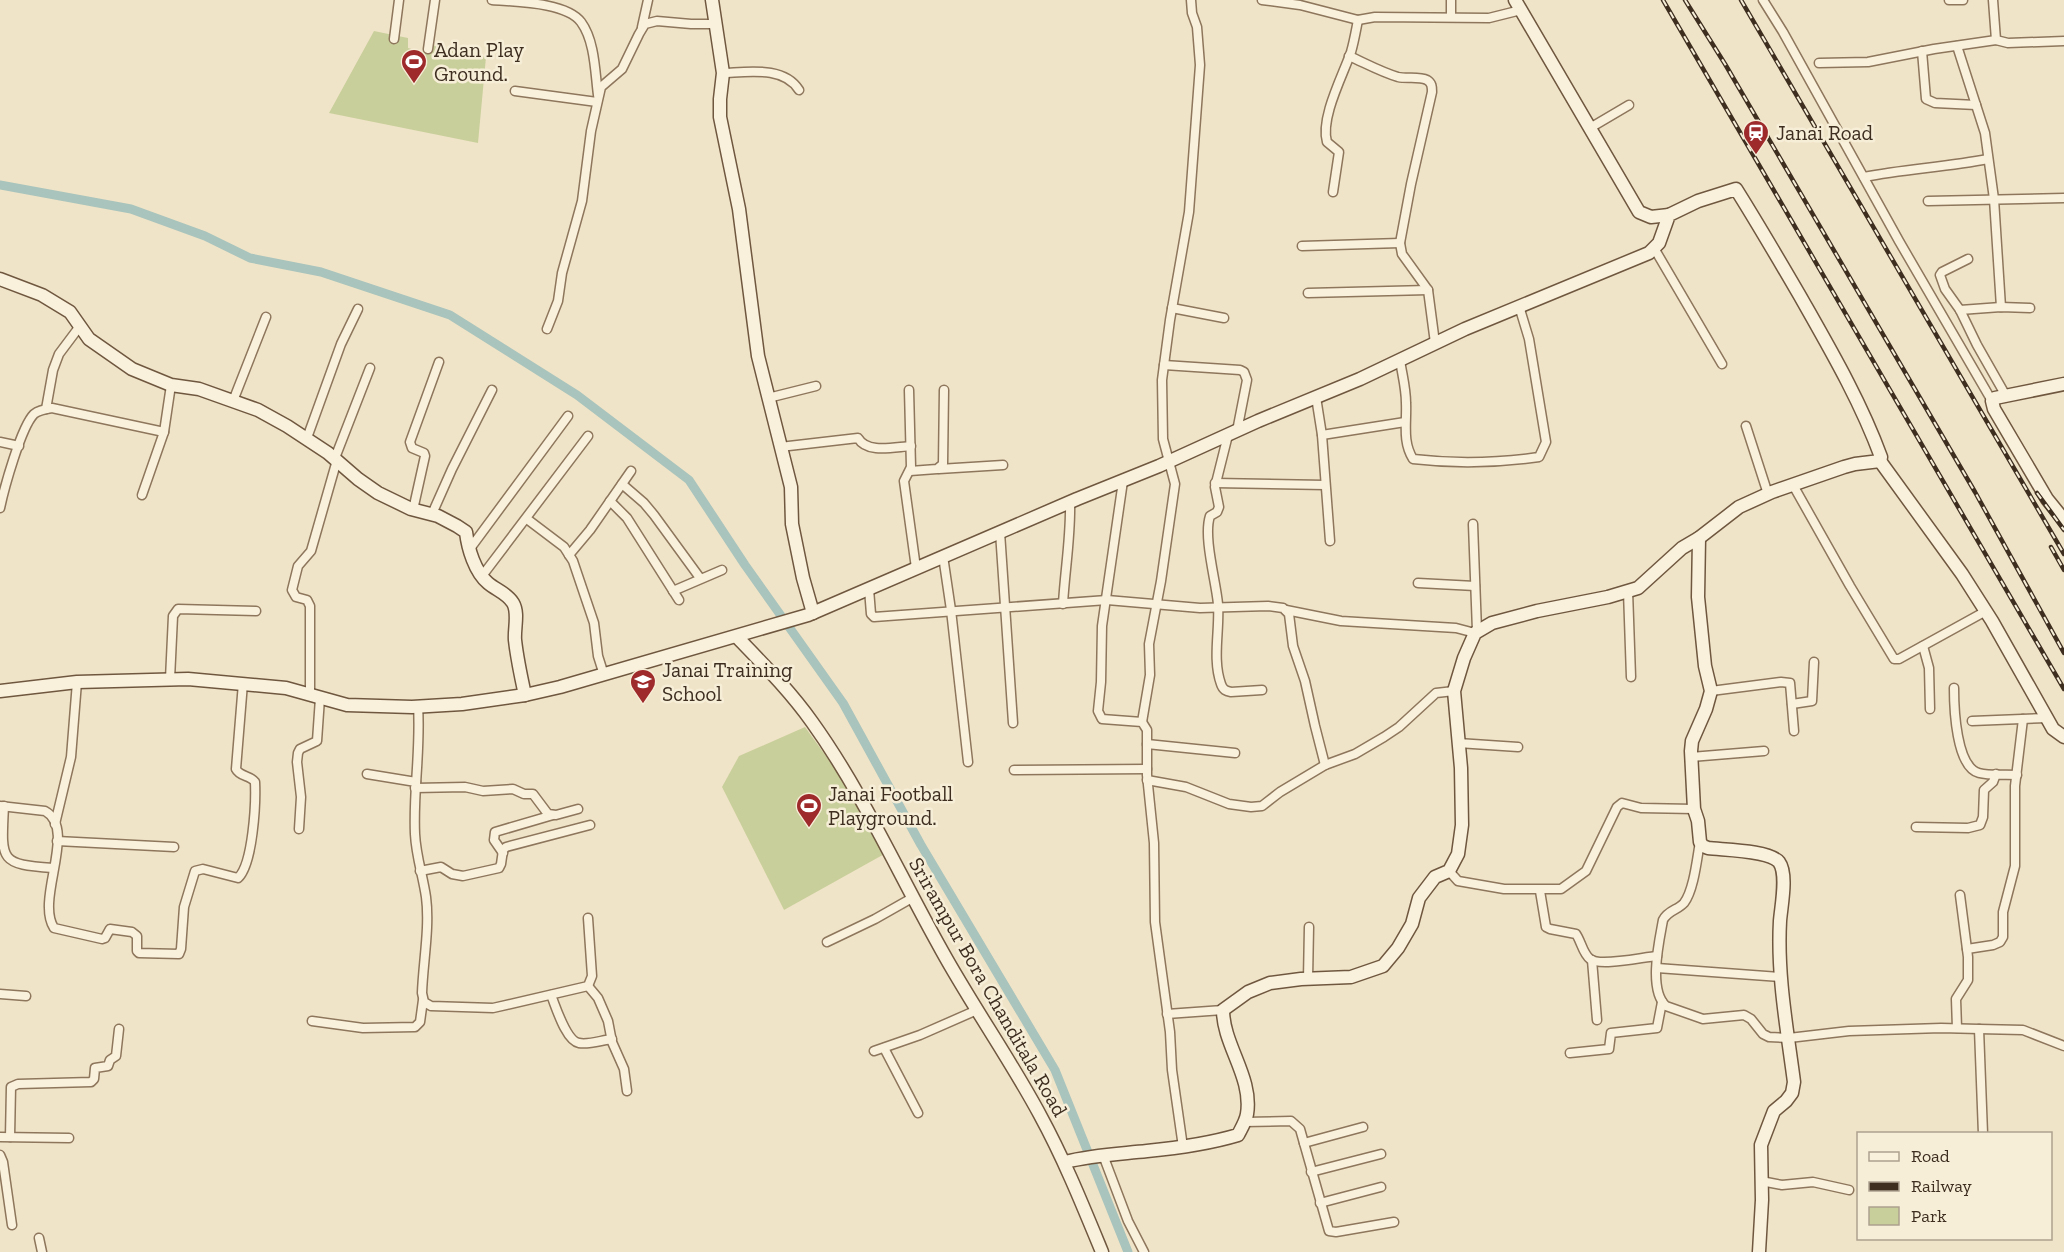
<svg xmlns="http://www.w3.org/2000/svg" width="2064" height="1252" font-family="'Zilla Slab',serif">
  <style>
    .green { fill: #c9cf9b }
    .lines { fill: none; stroke-linecap: round; stroke-linejoin: round }
    .canal { stroke: #a9c4bc; stroke-width: 9 }
    .street-casing { stroke: #8d765c; stroke-width: 11 }
    .secondary-casing { stroke: #6f573f; stroke-width: 15 }
    .street { stroke: #faf1dc; stroke-width: 8 }
    .secondary { stroke: #faf1dc; stroke-width: 12 }
    .rail-casing { stroke: #3d2e20; stroke-width: 4.5 }
    .rail { stroke: #f7eed8; stroke-width: 2; stroke-dasharray: 7; stroke-linecap: butt }
    .labels { text-anchor: middle; stroke-width: 5; stroke-linejoin: round; paint-order: stroke }
    .poi-label { font-size: 21px; fill: #3d2e20; stroke: #f7eed8; text-anchor: start }
    .street-label { font-size: 21px; fill: #3d2e20; stroke: #f7eed8 }
  </style>
  <rect width="100%" height="100%" fill="#f0e4c8"/>
  <!-- green -->
  <g class="green">
    <path d="M374 31 408 38V48L423 52 427 44 486 57 478 143 329 113Z"/>
    <path d="M805 727 862 806 888 852 784 910 722 787 739 756Z"/>
  </g>
  <g class="lines">
    <!-- canal -->
    <path class="canal" d="M0 185 131 209 205 236 250 258 321 272 450 315 577 395 689 480 745 565 843 703 921 845 1055 1070 1128 1252"/>
    <defs>
      <g id="street">
        <path d="M492 0C515 2 566 2 581 22 595 41 595 72 598 95"/>
        <path d="M1262 0 1300 5 1358 20 1375 17 1489 18 1521 10"/>
        <path d="M1763 0 1783 32 1899 241 1992 401"/>
        <path d="M1949 0H1963"/>
        <path d="M1993 0 1996 40 2008 43 2064 41"/>
        <path d="M1451 17V0"/>
        <path d="M642 27 648 0"/>
        <path d="M394 39 399 0"/>
        <path d="M1957 46 1985 133 1994 199 2001 307"/>
        <path d="M428 49 435 0"/>
        <path d="M1922 51 1926 99 1935 103 1976 105"/>
        <path d="M1349 56C1365 63 1381 72 1398 77 1407 79 1419 76 1427 80 1432 83 1432 87 1432 92L1411 184 1400 243 1402 254 1428 290 1435 343"/>
        <path d="M1819 63 1868 62 1934 49 1996 40"/>
        <path d="M723 73C749 72 784 66 799 90"/>
        <path d="M515 91 597 102"/>
        <path d="M1590 128 1629 105"/>
        <path d="M1864 177C1905 169 1947 167 1988 159"/>
        <path d="M1333 192 1339 152 1327 142C1320 118 1343 75 1351 52 1354 42 1356 30 1358 20"/>
        <path d="M1928 201 2064 198"/>
        <path d="M1302 246 1400 243"/>
        <path d="M1654 248 1722 364"/>
        <path d="M1968 259 1942 272 1940 275 1945 289 1960 310 1977 345 2006 396"/>
        <path d="M1308 293 1428 290"/>
        <path d="M1172 308 1224 318"/>
        <path d="M1960 310 2001 307 2030 308"/>
        <path d="M547 329 558 301 562 273 582 201 591 131 601 87 622 69 639 34 645 24 657 21 691 24H717"/>
        <path d="M1400 360C1402 374 1406 388 1406 403 1407 423 1402 441 1413 459 1456 464 1497 463 1539 457L1546 442 1529 339 1519 306"/>
        <path d="M1164 365 1240 370 1244 372 1247 380 1237 431"/>
        <path d="M909 390 911 467 904 481 916 568"/>
        <path d="M1316 397 1322 435 1330 541"/>
        <path d="M768 398 816 386"/>
        <path d="M233 401 266 317"/>
        <path d="M46 409 53 370 59 354 80 326"/>
        <path d="M1746 426 1768 494"/>
        <path d="M1228 435 1215 487 1219 507 1217 512 1210 516C1203 537 1216 581 1218 604 1220 630 1212 659 1221 684 1223 690 1226 691 1231 692L1262 690"/>
        <path d="M1322 435 1405 422"/>
        <path d="M307 438 341 344 358 309"/>
        <path d="M0 442 19 446"/>
        <path d="M780 447 858 438C867 454 894 447 911 446"/>
        <path d="M335 458 370 368"/>
        <path d="M939 469 1003 465"/>
        <path d="M910 471 937 469 943 464 944 390"/>
        <path d="M1123 481 1102 626 1101 682 1098 711 1102 719 1142 722 1147 730V775L1154 843 1155 922 1170 1032 1172 1070 1183 1147"/>
        <path d="M1215 483 1325 485"/>
        <path d="M622 484 644 503 654 515 700 578"/>
        <path d="M1793 485 1850 586 1894 659H1899L1986 611"/>
        <path d="M142 495 164 432 171 385"/>
        <path d="M610 501 627 518 679 600"/>
        <path d="M0 508C4 489 21 427 34 414 39 410 45 409 52 408L164 432"/>
        <path d="M413 510 425 456 424 453 412 448 410 442 439 362"/>
        <path d="M432 514 452 469 492 390"/>
        <path d="M527 519 564 547 573 561 594 623 598 656 604 675"/>
        <path d="M1473 524 1477 631"/>
        <path d="M1000 532 1013 723"/>
        <path d="M469 550 568 416"/>
        <path d="M569 555 590 530 631 471"/>
        <path d="M943 556 951 610 968 762"/>
        <path d="M482 576 588 436"/>
        <path d="M1418 583 1475 586"/>
        <path d="M869 589 871 614 874 617 1107 600 1200 608 1268 606 1283 608 1289 614 1293 646 1305 681 1315 726 1325 765"/>
        <path d="M673 591 722 570"/>
        <path d="M1628 591 1631 677"/>
        <path d="M1063 604C1065 569 1071 536 1070 502"/>
        <path d="M1286 610 1341 621 1456 628 1475 633"/>
        <path d="M1923 646 1929 668 1930 709"/>
        <path d="M170 679 173 616 178 609 256 611"/>
        <path d="M1954 688C1954 708 1956 767 1979 773 1991 776 2005 774 2017 775"/>
        <path d="M1711 691 1781 682 1790 683 1794 731"/>
        <path d="M310 695V606L307 600 296 597 292 590 298 566 311 551 337 460"/>
        <path d="M1792 704 1812 701 1814 662"/>
        <path d="M418 706C421 749 413 791 415 834 416 856 423 876 426 897 430 927 423 963 422 993L424 1002 431 1006 493 1008 588 986 592 976 588 918"/>
        <path d="M1972 721 2047 718"/>
        <path d="M1142 722 1150 675 1149 644 1161 581 1175 484 1163 439 1162 380 1170 320 1189 212 1197 105 1200 65 1197 27 1192 13 1191 0"/>
        <path d="M1458 743 1518 747"/>
        <path d="M1147 744 1235 753"/>
        <path d="M1691 757 1764 751"/>
        <path d="M1014 770 1147 769"/>
        <path d="M367 774 416 782"/>
        <path d="M1147 780 1186 787 1229 804 1251 807 1262 806 1280 792 1325 765 1355 754 1384 737 1399 727 1436 693 1454 691"/>
        <path d="M415 788 465 787 483 791 513 789 524 794H533L548 814 556 815 578 809"/>
        <path d="M0 806 45 811C78 829 35 899 54 928L102 939 105 938 110 929 132 932 137 936V951L139 953 179 954 181 949 184 907 195 871 203 869 238 878C253 864 256 803 255 782 250 775 240 777 236 769L243 683"/>
        <path d="M4 806C1 862 0 864 53 868"/>
        <path d="M55 824 71 757 77 682"/>
        <path d="M1916 827 1968 828 1980 825 1983 817 1984 790 1993 782 1996 774"/>
        <path d="M299 829 301 797 297 762 298 753 300 749 317 741 320 698"/>
        <path d="M57 841 174 847"/>
        <path d="M1700 842C1697 858 1694 890 1684 903 1678 910 1668 910 1663 920 1659 942 1648 990 1666 1006L1703 1019 1744 1015 1751 1019 1763 1034 1769 1037 1789 1038 1849 1031 1941 1028 1979 1029 2023 1030 2064 1046"/>
        <path d="M503 853 494 840 495 832 553 815"/>
        <path d="M420 871 441 867 452 874 463 876 499 868 501 864 503 850 506 847 590 825"/>
        <path d="M1449 871 1458 881 1504 889H1561L1586 871 1617 807 1622 803 1641 808 1694 809"/>
        <path d="M1540 891 1546 927 1550 929 1576 934C1581 941 1583 954 1590 959 1600 967 1643 957 1657 956"/>
        <path d="M827 942 875 919 912 898"/>
        <path d="M1967 949 1993 945 2000 942 2003 937V912L2015 866V786L2023 719"/>
        <path d="M1592 960 1597 1020"/>
        <path d="M1657 968 1781 977"/>
        <path d="M1308 979 1309 927"/>
        <path d="M588 986 598 998 608 1021 612 1042 624 1069 627 1091"/>
        <path d="M0 994 26 996"/>
        <path d="M551 995C556 1007 566 1041 579 1043 589 1045 602 1040 612 1039"/>
        <path d="M1167 1014 1223 1010"/>
        <path d="M312 1021 363 1028 415 1027 420 1022 423 1000"/>
        <path d="M1957 1028 1956 999 1968 980V957L1960 895"/>
        <path d="M1979 1029 1983 1134"/>
        <path d="M884 1048 918 1113"/>
        <path d="M874 1051 920 1035 977 1010"/>
        <path d="M1570 1053 1609 1049 1611 1033 1657 1028 1662 1002"/>
        <path d="M1244 1122 1291 1121 1300 1129 1329 1231 1336 1232 1394 1222"/>
        <path d="M0 1137 69 1138"/>
        <path d="M10 1137 11 1087 18 1084 91 1082 94 1079 95 1068 108 1066 110 1060 116 1056 119 1029"/>
        <path d="M1304 1143 1363 1127"/>
        <path d="M0 1155 3 1162 12 1225"/>
        <path d="M1103 1155 1128 1221 1144 1252"/>
        <path d="M1311 1172 1381 1154"/>
        <path d="M1761 1181 1782 1185 1813 1182 1849 1190"/>
        <path d="M1320 1203 1381 1187"/>
        <path d="M39 1238 42 1252"/>
      </g>
      <g id="secondary">
        <path d="M712 0 723 73 720 99V117L739 209 758 356 791 487 792 524 803 578 813 613"/>
        <path d="M1515 0 1639 212 1651 217 1669 215"/>
        <path d="M0 279 42 295 70 312 89 339 132 369 171 385 199 389 258 410 287 426 328 453 358 479 378 493 411 509 438 516 457 526 466 532C468 549 475 572 488 583 496 590 507 593 513 603 519 613 514 629 515 640 517 658 521 677 525 695"/>
        <path d="M2064 384 1995 398 1992 401 1994 409 2047 499 2064 520"/>
        <path d="M1880 461 1962 574 1992 621 2053 729 2064 737"/>
        <path d="M1699 538 1698 597 1705 666 1711 691 1706 709 1692 741 1691 751 1694 809 1698 821 1700 842 1703 846 1708 848C1724 850 1769 850 1779 862 1788 874 1781 907 1780 921 1777 976 1787 1028 1794 1082L1792 1093 1786 1101 1774 1111 1761 1145 1762 1200 1759 1252"/>
        <path d="M737 637C763 664 790 691 812 722 863 793 899 875 942 951 973 1007 1010 1059 1040 1115 1064 1159 1083 1206 1102 1252"/>
        <path d="M0 691 77 682 188 679 286 688 347 705 412 707 462 704 525 695 560 687 808 615 1077 499 1159 466 1258 421 1360 379 1465 329 1649 253 1659 243 1669 215 1698 201 1736 189C1758 224 1779 260 1800 296 1830 349 1860 400 1881 457L1880 461 1855 464 1844 467 1772 492 1739 507 1699 538 1682 548 1638 588 1608 597 1537 611 1492 623 1475 633 1464 658 1454 691 1461 768 1462 825 1458 854 1449 871 1435 877 1419 898 1412 924 1398 948 1383 966 1351 977 1301 979 1270 983 1248 992 1223 1010C1223 1045 1253 1077 1247 1114 1246 1121 1241 1129 1238 1135 1208 1144 1178 1148 1147 1151 1119 1154 1092 1155 1065 1162"/>
      </g>
    </defs>
    <!-- street casing -->
    <use href="#street" class="street-casing"/>
    <!-- secondary casing -->
    <use href="#secondary" class="secondary-casing"/>
    <!-- street -->
    <use href="#street" class="street"/>
    <!-- secondary -->
    <use href="#secondary" class="secondary"/>
    <defs>
      <g id="rail">
        <path d="M1663 0 2064 689"/>
        <path d="M1685 0 1725 64 1975 492 2064 653"/>
        <path d="M1741 0 2064 554"/>
        <path d="M2037 493 2064 530"/>
        <path d="M2051 547 2064 570"/>
      </g>
    </defs>
    <!-- rail casing -->
    <use href="#rail" class="rail-casing"/>
    <!-- rail -->
    <use href="#rail" class="rail"/>
  </g>
  <!-- icons -->
  <defs>
    <symbol id="stadium-pin" viewBox="-11 -11 22 30"><path d="M0 17L-7.5 6A9.5 9.5 0 1 1 7.5 6Z" fill="#9e2a2b" stroke="#f7eed8"/><path d="M0-5a6.5 5 0 1 0 0 10a6.5 5 0 1 0 0-10ZM-3.5-1.8h7v3.6h-7Z" fill="#fff"/></symbol>
    <symbol id="station-pin" viewBox="-11 -11 22 30"><path d="M0 17L-7.5 6A9.5 9.5 0 1 1 7.5 6Z" fill="#9e2a2b" stroke="#f7eed8"/><path d="M-3-6H3Q5-6 5-4V2Q5 4 3 4L4.5 6H3L1.5 4h-3L-3 6H-4.5L-3 4Q-5 4-5 2V-4Q-5-6-3-6ZM-3.5-4v3h7v-3ZM-3.5 1v1.5H-2V1ZM2 1v1.5H3.5V1Z" fill="#fff"/></symbol>
    <symbol id="school-pin" viewBox="-11 -11 22 30"><path d="M0 17L-7.5 6A9.5 9.5 0 1 1 7.5 6Z" fill="#9e2a2b" stroke="#f7eed8"/><path d="M0-5L7-2L0 1L-7-2ZM-4 1L0 2.5L4 1V4Q0 6-4 4Z" fill="#fff"/></symbol>
  </defs>
  <g fill-rule="evenodd">
    <use href="#stadium-pin" x="399" y="47" width="30" height="40"/>
    <use href="#station-pin" x="1741" y="118" width="30" height="40"/>
    <use href="#school-pin" x="628" y="667" width="30" height="40"/>
    <use href="#stadium-pin" x="794" y="791" width="30" height="40"/>
  </g>
  <g class="labels">
    <!-- poi labels -->
    <g class="poi-label">
      <text x="434" y="57">Adan Play<tspan x="434" dy="24">Ground.</tspan></text>
      <text x="1776" y="140">Janai Road</text>
      <text x="662" y="677">Janai Training<tspan x="662" dy="24">School</tspan></text>
      <text x="828" y="801">Janai Football<tspan x="828" dy="24">Playground.</tspan></text>
    </g>
    <!-- street labels -->
    <g class="street-label">
      <text transform="translate(988 987) rotate(60)" y="7">Srirampur Bora Chanditala Road</text>
    </g>
  </g>
  <!-- legend -->
  <rect x="1857" y="1132" width="195" height="108" fill="#f7eed8" stroke="#ada18e" stroke-width="1.5"/>
  <rect x="1869" y="1152" width="30" height="9" fill="#faf1dc" stroke="#ada18e" stroke-width="1.5"/>
  <text x="1911" y="1162" font-size="18" fill="#3d2e20">Road</text>
  <rect x="1869" y="1182" width="30" height="9" fill="#3d2e20" stroke="#ada18e" stroke-width="1.5"/>
  <text x="1911" y="1192" font-size="18" fill="#3d2e20">Railway</text>
  <rect x="1869" y="1207" width="30" height="18" fill="#c9cf9b" stroke="#ada18e" stroke-width="1.5"/>
  <text x="1911" y="1222" font-size="18" fill="#3d2e20">Park</text>
</svg>
